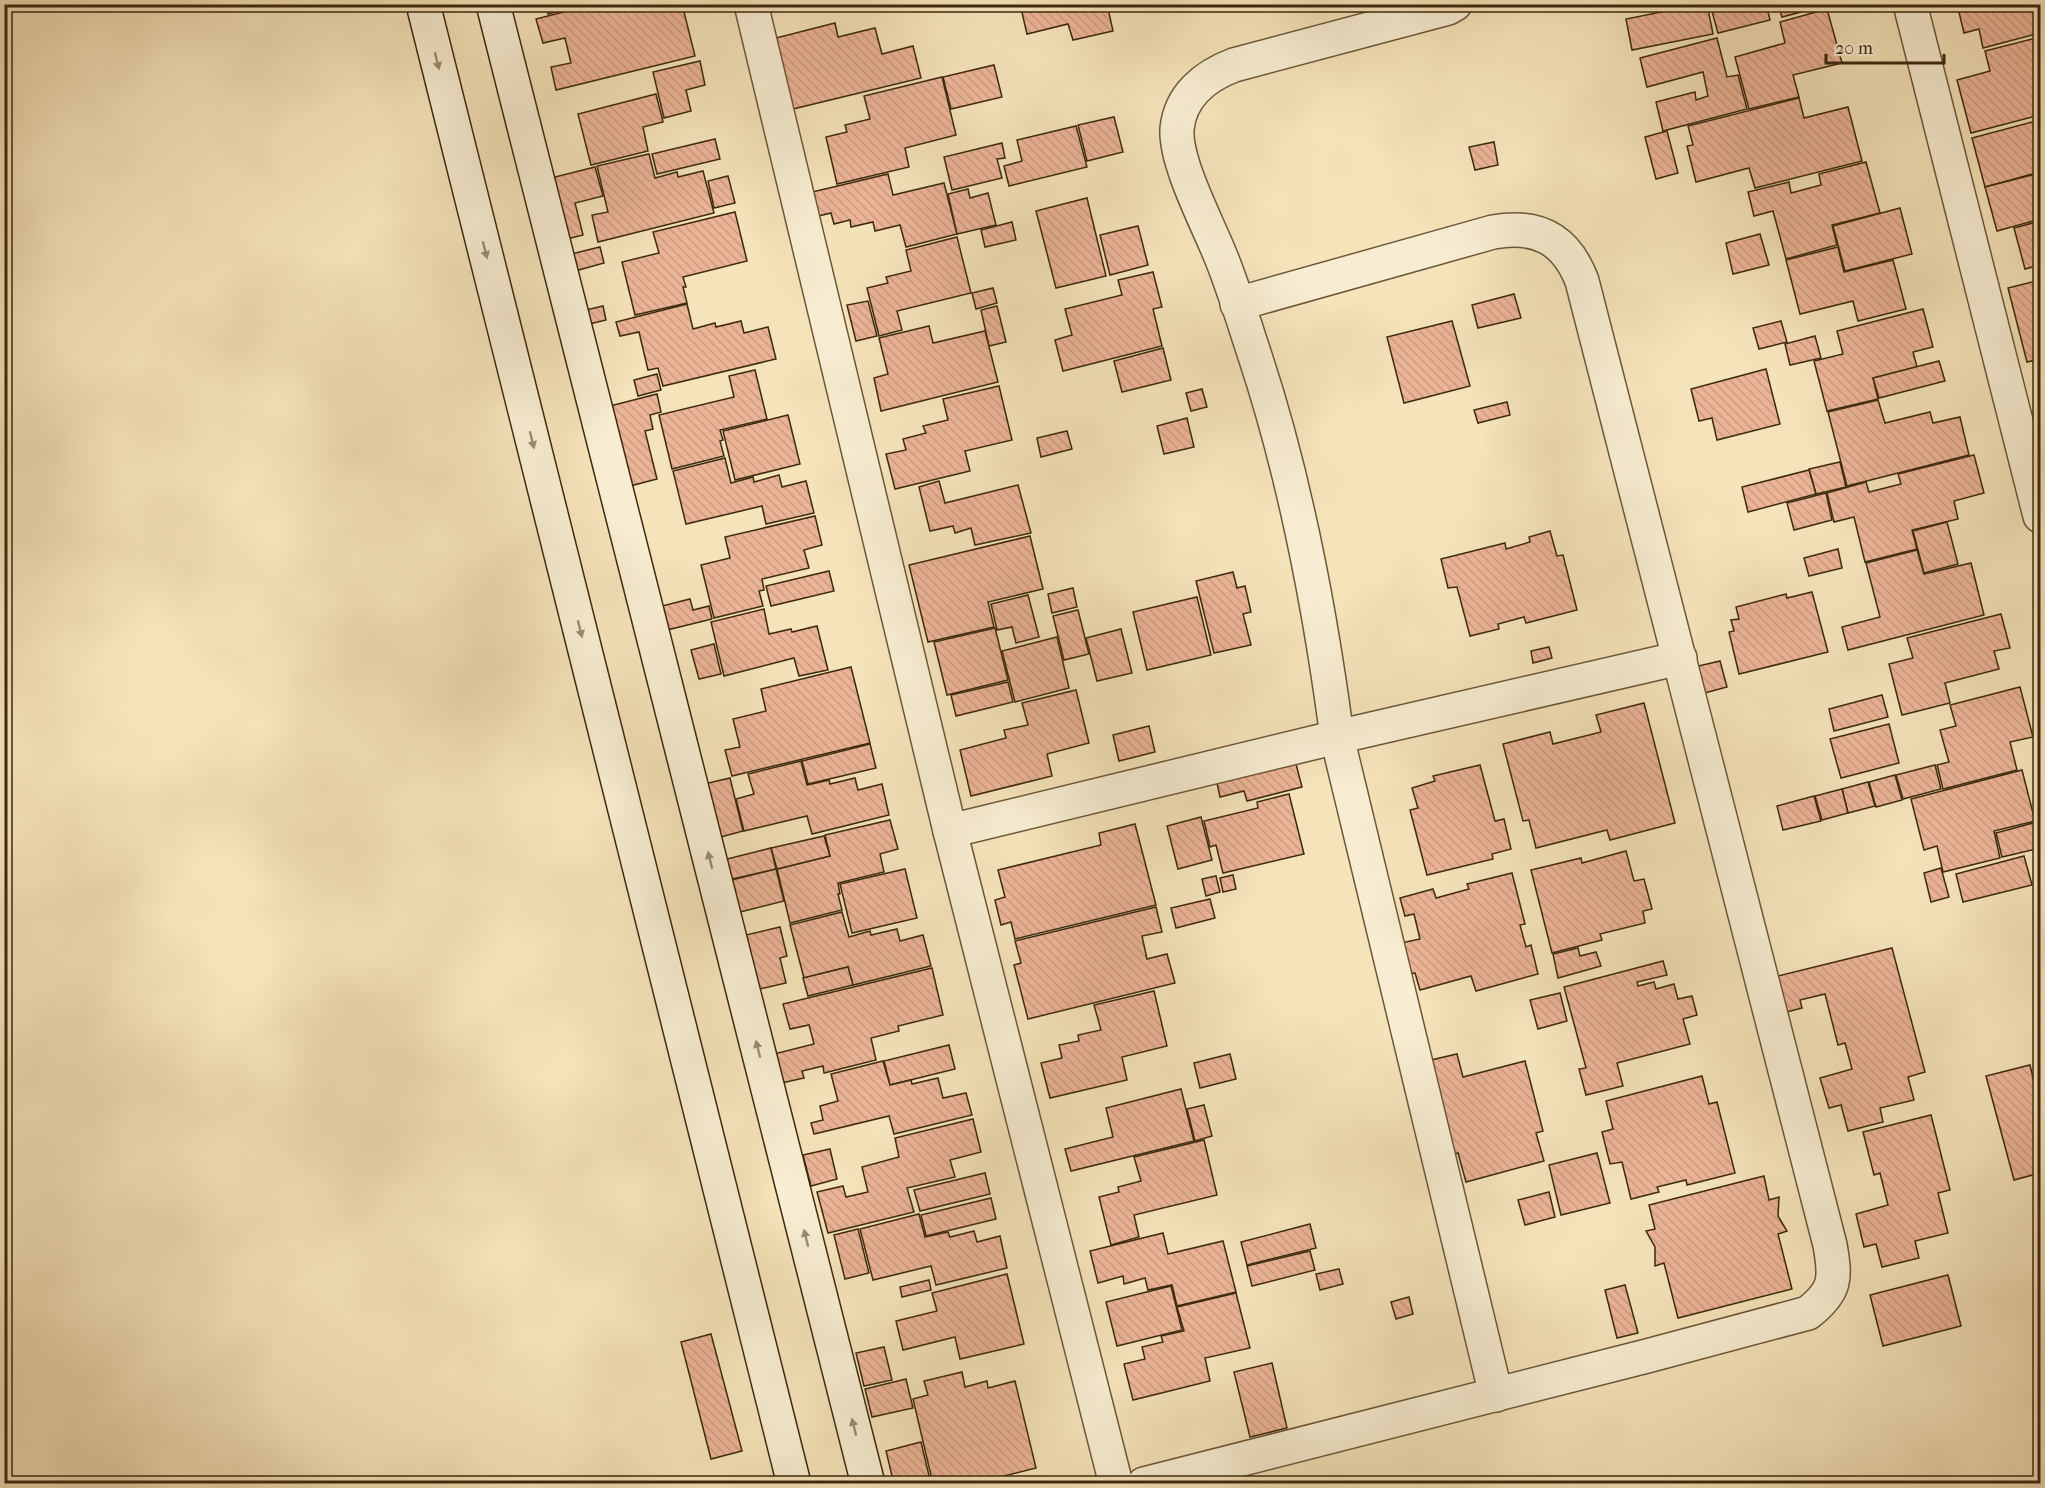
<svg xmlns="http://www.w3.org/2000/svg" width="2045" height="1488" font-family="'IM FELL French Canon',serif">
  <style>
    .building { fill: url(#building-back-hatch); stroke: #3d290e; stroke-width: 1.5 }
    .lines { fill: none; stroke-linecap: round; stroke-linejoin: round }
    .street-casing { stroke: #6b5839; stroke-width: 36 }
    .secondary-casing { stroke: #3d290e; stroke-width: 36 }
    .street { stroke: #f8edd2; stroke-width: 33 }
    .secondary { stroke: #f8edd2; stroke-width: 33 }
    .oneway { fill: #9a8b70 }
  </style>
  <defs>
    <pattern id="building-back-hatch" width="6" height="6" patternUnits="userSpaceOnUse" patternTransform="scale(1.5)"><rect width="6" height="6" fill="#ecb496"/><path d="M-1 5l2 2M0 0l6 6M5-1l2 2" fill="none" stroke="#cb9b80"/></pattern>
  </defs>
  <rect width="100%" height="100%" fill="#f5e3b9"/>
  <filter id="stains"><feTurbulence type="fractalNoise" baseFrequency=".00333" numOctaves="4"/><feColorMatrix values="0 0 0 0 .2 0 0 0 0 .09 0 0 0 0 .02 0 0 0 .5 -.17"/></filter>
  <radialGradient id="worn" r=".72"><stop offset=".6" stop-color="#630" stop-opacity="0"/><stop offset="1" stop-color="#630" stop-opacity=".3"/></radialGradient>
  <!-- building -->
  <g class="building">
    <path d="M546 4H586L548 14Z"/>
    <path d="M595 4H682L695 56 556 90 551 67 571 63 565 38 543 43 536 19Z"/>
    <path d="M1020 4H1107L1113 31 1073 40 1068 24 1027 34Z"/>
    <path d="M1701 4H1707L1713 34 1632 50 1626 19Z"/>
    <path d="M1710 4H1766L1770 20 1718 33Z"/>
    <path d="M1778 4H1831L1782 17Z"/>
    <path d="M1957 4H2040V33L1983 48 1979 29 1964 33Z"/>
    <path d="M1827 9 1842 63 1793 75 1799 97 1749 109 1735 57 1785 43 1780 22Z"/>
    <path d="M835 23 838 37 875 28 882 54 913 46 921 78 793 109 776 38Z"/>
    <path d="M2040 37V115L1971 133 1957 80 1990 71 1985 51Z"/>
    <path d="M1717 38 1727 77 1738 75 1747 109 1663 131 1656 102 1695 92 1696 100 1708 96 1703 72 1647 87 1640 58Z"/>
    <path d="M700 61 705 85 686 90 691 111 664 118 653 72Z"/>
    <path d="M994 65 1002 97 951 109 943 77Z"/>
    <path d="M942 77 956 135 905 148 909 167 837 184 826 137 847 132 845 125 870 119 864 96Z"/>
    <path d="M656 94 663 122 643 127 648 151 591 165 578 114Z"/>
    <path d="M1799 98 1804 118 1848 107 1862 161 1755 188 1749 168 1696 182 1687 146 1693 145 1688 126Z"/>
    <path d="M1114 117 1123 152 1087 161 1078 125Z"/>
    <path d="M2040 120V172L1985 187 1972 138Z"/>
    <path d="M1076 126 1087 167 1009 186 1004 166 1022 161 1017 140Z"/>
    <path d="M1667 131 1678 173 1656 179 1645 137Z"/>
    <path d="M715 139 720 159 657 174 652 154Z"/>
    <path d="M1494 142 1498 165 1475 170 1469 147Z"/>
    <path d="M1002 143 1005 158 997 159 1002 178 952 190 944 157Z"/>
    <path d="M649 154 655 178 677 172 678 177 703 171 714 213 598 242 592 215 608 212 597 166Z"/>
    <path d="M1866 162 1880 213 1832 225 1837 245 1786 259 1773 211 1754 216 1748 192 1789 182 1791 193 1821 185 1819 174Z"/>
    <path d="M595 167 603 196 575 203 583 235 567 239 551 178Z"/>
    <path d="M2040 173V219L1997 231 1985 187Z"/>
    <path d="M888 174 893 195 944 183 957 234 906 247 900 225 875 231 873 222 851 227 850 220 834 224 831 213 814 217 808 193Z"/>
    <path d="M728 176 735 203 714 208 708 181Z"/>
    <path d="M968 189 970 198 988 193 996 225 957 234 948 194Z"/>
    <path d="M1087 198 1106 276 1056 288 1036 211Z"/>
    <path d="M1900 208 1912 254 1845 271 1833 226Z"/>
    <path d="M735 212 747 261 683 277 686 287H683L687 303 635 315 622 262 659 253 653 232Z"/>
    <path d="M2040 221V265L2025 269 2014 228Z"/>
    <path d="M1012 222 1016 240 985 247 981 230Z"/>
    <path d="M1138 226 1148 265 1110 275 1100 235Z"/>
    <path d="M1760 234 1769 265 1733 274 1726 243Z"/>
    <path d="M957 237 971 293 897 311 902 330 879 336 867 288 888 283 886 277 911 271 906 250Z"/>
    <path d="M600 247 604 263 575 271 571 254Z"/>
    <path d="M1838 247 1844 272 1893 260 1906 309 1858 321 1853 301 1800 314 1786 260Z"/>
    <path d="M1153 272 1162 307 1153 309 1162 346 1063 371 1055 340 1072 335 1065 309 1122 295 1118 280Z"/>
    <path d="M2040 280V359L2027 362 2008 288Z"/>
    <path d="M993 288 997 303 976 309 972 293Z"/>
    <path d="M1514 294 1521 318 1478 328 1472 305Z"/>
    <path d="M868 301 877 336 856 341 847 305Z"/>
    <path d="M687 304 693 329 715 323 716 327 741 321 744 333 768 327 776 359 663 386 658 368 648 370 639 332 620 336 616 322Z"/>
    <path d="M603 306 606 320 589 324 586 310Z"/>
    <path d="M997 306 1006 342 989 346 981 310Z"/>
    <path d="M1923 309 1933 347 1913 352 1917 367 1873 378 1878 399 1827 411 1814 361 1843 354 1837 331Z"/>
    <path d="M1452 321 1470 386 1404 403 1387 337Z"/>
    <path d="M1781 321 1787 342 1759 349 1753 328Z"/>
    <path d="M929 326 933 343 985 331 998 382 881 411 874 378 888 374 879 338Z"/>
    <path d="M1815 336 1821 358 1790 365 1785 344Z"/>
    <path d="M1163 348 1171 380 1122 392 1114 361Z"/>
    <path d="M1939 361 1945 381 1879 398 1873 378Z"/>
    <path d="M1766 369 1780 424 1717 440 1712 418 1699 421 1691 389Z"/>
    <path d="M755 370 767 419 720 430 723 440 720 441 724 456 672 469 659 415 734 397 729 376Z"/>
    <path d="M657 374 661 390 638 396 634 380Z"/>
    <path d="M2040 382V408L2034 384Z"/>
    <path d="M999 386 1012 440 965 451 970 471 895 489 886 454 906 450 903 439 926 433 923 426 948 420 943 399Z"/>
    <path d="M1202 389 1207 407 1191 411 1186 393Z"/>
    <path d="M657 394 661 412 650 415 653 429 645 431 657 479 630 486 610 406Z"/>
    <path d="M1878 400 1885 423 1930 412 1933 423 1960 417 1969 455 1847 486 1828 412Z"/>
    <path d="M1507 402 1510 415 1478 423 1474 410Z"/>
    <path d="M788 415 800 464 735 480 723 431Z"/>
    <path d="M1187 418 1194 447 1164 454 1157 426Z"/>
    <path d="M1067 431 1072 449 1041 457 1037 438Z"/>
    <path d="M1974 455 1984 493 1954 501 1958 519 1912 530 1917 549 1865 562 1854 517 1834 522 1827 493 1866 482 1869 492 1901 484 1898 474Z"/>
    <path d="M725 458 731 483 753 477 754 482 779 475 782 487 806 481 814 513 766 524 762 506 686 524 673 471Z"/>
    <path d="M1840 462 1846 487 1816 494 1809 469Z"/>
    <path d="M1809 470 1816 494 1748 512 1742 487Z"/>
    <path d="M939 481 945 503 1018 485 1031 533 975 545 971 528 955 533 953 526 930 531 919 487Z"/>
    <path d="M1826 493 1832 520 1794 530 1787 503Z"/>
    <path d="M815 516 822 545 804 550 809 568 762 579 764 590 759 591 763 606 714 618 701 565 730 558 725 537Z"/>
    <path d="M1947 522 1958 564 1924 573 1913 531Z"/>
    <path d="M1550 531 1557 556 1563 555 1577 610 1526 623 1524 617 1498 624 1499 629 1470 636 1457 587 1448 588 1441 559 1505 543 1506 549 1530 542 1529 537Z"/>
    <path d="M1030 536 1043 589 988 602 994 627 928 642 909 565Z"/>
    <path d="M1838 549 1842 568 1809 576 1804 558Z"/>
    <path d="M1917 550 1924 574 1971 563 1984 615 1848 650 1842 627 1880 617 1866 563Z"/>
    <path d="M829 571 834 591 771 606 766 586Z"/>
    <path d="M1233 572 1237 588 1245 586 1251 612 1243 614 1251 645 1214 653 1196 581Z"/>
    <path d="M1073 588 1077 607 1052 613 1048 594Z"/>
    <path d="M1812 592 1828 652 1739 674 1729 632 1734 631 1731 620 1739 619 1736 607 1786 594 1787 598Z"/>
    <path d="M1028 595 1039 637 1016 643 1012 627 997 630 991 604Z"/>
    <path d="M1197 597 1211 655 1147 670 1133 612Z"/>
    <path d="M690 599 693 610 709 606 712 619 667 630 662 606Z"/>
    <path d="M764 609 769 634 791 629 792 632 817 626 828 670 799 676 794 658 724 676 711 622Z"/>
    <path d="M1078 610 1089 654 1064 660 1053 616Z"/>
    <path d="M2001 614 2010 648 1994 651 1999 669 1945 683 1950 703 1902 715 1889 664 1913 658 1907 638Z"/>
    <path d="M995 628 1008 680 947 695 934 642Z"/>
    <path d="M1121 629 1132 673 1097 681 1086 638Z"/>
    <path d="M1057 637 1069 688 1015 702 1002 651Z"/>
    <path d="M714 644 721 674 699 679 691 650Z"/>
    <path d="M1549 647 1552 658 1533 663 1531 651Z"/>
    <path d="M1720 661 1727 687 1697 695 1690 668Z"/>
    <path d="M851 667 870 743 732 776 725 750 740 747 733 719 766 711 761 689Z"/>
    <path d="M1008 682 1013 702 956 716 951 695Z"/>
    <path d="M2020 687 2033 737 2010 742 2017 770 1943 789 1937 765 1949 762 1940 730 1956 726 1950 705Z"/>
    <path d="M1076 690 1089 743 1047 754 1052 776 971 796 960 750 1006 738 1004 730 1028 725 1022 703Z"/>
    <path d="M1882 695 1888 717 1834 731 1829 709Z"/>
    <path d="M1644 703 1675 823 1610 840 1607 830 1536 848 1529 820 1523 821 1503 744 1550 732 1553 744 1601 732 1596 715Z"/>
    <path d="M1889 724 1899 763 1841 778 1830 739Z"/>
    <path d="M1149 726 1155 752 1119 761 1113 735Z"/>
    <path d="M870 744 876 768 808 784 802 761Z"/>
    <path d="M801 761 807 785 829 780 830 784 855 778 858 790 882 784 889 815 812 834 807 816 744 831 736 799 754 794 748 774Z"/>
    <path d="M1296 764 1302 787 1247 801 1244 791 1220 797 1216 778Z"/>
    <path d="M1480 765 1495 821 1504 819 1511 849 1492 854 1493 859 1427 875 1410 810 1418 808 1412 788 1435 781 1433 776Z"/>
    <path d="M1935 765 1941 789 1903 799 1896 775Z"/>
    <path d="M2022 770 2035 821 1994 831 2000 858 1943 872 1937 846 1924 850 1911 799Z"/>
    <path d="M1895 775 1902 800 1876 807 1869 782Z"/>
    <path d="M730 778 743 831 717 838 704 784Z"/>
    <path d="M1868 782 1875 806 1848 813 1842 789Z"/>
    <path d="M1842 789 1848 813 1822 820 1815 796Z"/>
    <path d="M1289 794 1304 854 1223 873 1216 845 1210 847 1204 821 1258 808 1257 802Z"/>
    <path d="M1814 796 1821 821 1783 830 1777 806Z"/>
    <path d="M1201 817 1212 860 1178 869 1167 826Z"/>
    <path d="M890 820 898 849 880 854 884 872 838 883 840 894H838L842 910 790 923 777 869 830 856 825 835Z"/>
    <path d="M2040 821V848L2002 857 1996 833Z"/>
    <path d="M1135 824 1156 905 1015 939 1011 922 1001 925 995 900 1005 897 998 870 1101 845 1099 833Z"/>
    <path d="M824 836 830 856 777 869 771 848Z"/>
    <path d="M771 848 776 869 728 880 723 860Z"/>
    <path d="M1626 851 1634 881 1644 879 1652 909 1643 911 1645 923 1600 934 1602 940 1552 953 1531 870 1581 858 1582 863Z"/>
    <path d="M2024 856 2032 885 1963 902 1956 874Z"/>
    <path d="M1941 868 1949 897 1931 902 1924 873Z"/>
    <path d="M776 869 784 901 736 913 728 881Z"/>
    <path d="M905 869 917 918 852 933 840 884Z"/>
    <path d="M1512 873 1525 924 1520 925 1526 947 1531 945 1538 974 1476 991 1471 976 1420 990 1415 973 1409 974 1401 943 1420 939 1414 914 1405 916 1400 898 1433 889 1436 898 1469 889 1467 884Z"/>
    <path d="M1233 875 1236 889 1223 892 1220 878Z"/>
    <path d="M1216 876 1220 892 1206 896 1202 879Z"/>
    <path d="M1210 899 1215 918 1176 928 1171 908Z"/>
    <path d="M1156 907 1162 932 1142 936 1147 959 1167 954 1175 983 1028 1019 1014 965 1021 963 1015 941Z"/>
    <path d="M842 912 849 937 870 931 871 935 897 929 900 941 923 935 931 966 853 985 848 967 804 978 790 925Z"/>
    <path d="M780 927 787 956 780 958 786 983 755 990 742 936Z"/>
    <path d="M1578 948 1580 956 1596 952 1601 966 1558 978 1553 954Z"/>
    <path d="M1892 948 1925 1072 1908 1077 1914 1100 1880 1108 1883 1122 1848 1131 1841 1105 1829 1108 1820 1078 1852 1069 1845 1043 1838 1045 1825 994 1800 1000 1802 1008 1779 1014 1770 978Z"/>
    <path d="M1663 961 1667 975 1637 982 1638 986 1654 982 1656 989 1674 984 1678 999 1692 996 1697 1015 1683 1019 1690 1044 1617 1063 1623 1086 1586 1095 1579 1069 1586 1068 1564 987Z"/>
    <path d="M848 967 853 985 808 996 803 978Z"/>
    <path d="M932 968 943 1015 898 1026 899 1031 871 1038 876 1060 824 1073 823 1066 802 1071 804 1078 777 1084 770 1055 814 1044 809 1025 790 1029 783 1004Z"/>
    <path d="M1154 991 1167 1046 1122 1057 1127 1080 1050 1098 1041 1063 1062 1058 1059 1045 1079 1041 1078 1035 1101 1030 1094 1005Z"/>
    <path d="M1560 993 1567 1021 1538 1029 1530 1000Z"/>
    <path d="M949 1045 955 1069 890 1085 884 1061Z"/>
    <path d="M1230 1054 1236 1079 1200 1088 1194 1063Z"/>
    <path d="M1457 1054 1463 1077 1525 1061 1543 1131 1536 1133 1544 1161 1466 1182 1458 1153 1451 1155 1418 1063Z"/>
    <path d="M883 1061 890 1085 911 1080 912 1084 938 1078 943 1098 966 1093 972 1115 894 1134 889 1116 814 1134 811 1123 823 1120 820 1106 838 1101 831 1074Z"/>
    <path d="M2030 1065 2034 1082 2040 1080V1173L2014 1180 1986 1076Z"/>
    <path d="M1702 1076 1709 1104 1717 1102 1735 1173 1687 1185 1686 1180 1657 1187 1659 1192 1631 1199 1622 1162 1610 1164 1602 1132 1613 1129 1606 1101Z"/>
    <path d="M1181 1089 1194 1141 1071 1171 1065 1149 1113 1137 1106 1108Z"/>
    <path d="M1204 1105 1212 1136 1195 1141 1187 1109Z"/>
    <path d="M1931 1115 1950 1190 1938 1193 1948 1233 1915 1241 1919 1258 1882 1267 1876 1244 1864 1247 1856 1214 1888 1205 1880 1173 1874 1175 1863 1132Z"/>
    <path d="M973 1119 981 1152 950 1160 955 1177 907 1188 914 1212 828 1233 817 1192 843 1186 846 1197 868 1192 862 1167 899 1157 895 1138Z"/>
    <path d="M1204 1140 1217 1195 1134 1215 1139 1237 1111 1245 1099 1197 1119 1192 1118 1187 1141 1181 1134 1157Z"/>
    <path d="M830 1149 837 1179 811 1186 803 1155Z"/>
    <path d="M1597 1153 1610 1203 1561 1215 1549 1165Z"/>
    <path d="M985 1173 990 1194 920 1211 914 1190Z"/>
    <path d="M1764 1176 1769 1200 1779 1197 1778 1216 1787 1231 1778 1234 1792 1289 1678 1318 1664 1263 1655 1266V1247L1646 1231 1655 1229 1649 1205Z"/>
    <path d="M1549 1192 1555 1217 1525 1225 1518 1200Z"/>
    <path d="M991 1198 996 1219 926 1236 921 1215Z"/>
    <path d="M919 1214 925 1237 948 1232 950 1237 974 1231 977 1242 1000 1236 1007 1268 936 1285 931 1266 873 1280 860 1229Z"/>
    <path d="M1310 1224 1316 1248 1247 1265 1241 1242Z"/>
    <path d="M858 1229 869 1273 845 1279 834 1235Z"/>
    <path d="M1163 1233 1168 1254 1223 1241 1236 1292 1177 1306 1172 1285 1148 1290 1145 1278 1124 1284 1123 1276 1098 1283 1090 1251Z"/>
    <path d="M1310 1251 1315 1270 1252 1286 1247 1266Z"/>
    <path d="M1339 1269 1343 1284 1320 1290 1316 1274Z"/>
    <path d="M1007 1274 1024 1344 960 1359 955 1337 903 1350 896 1321 937 1311 932 1293Z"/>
    <path d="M1948 1275 1961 1326 1883 1346 1870 1295Z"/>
    <path d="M929 1280 931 1290 902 1297 900 1287Z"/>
    <path d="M1625 1285 1638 1333 1617 1338 1605 1290Z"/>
    <path d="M1171 1286 1182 1330 1117 1346 1106 1302Z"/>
    <path d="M1236 1293 1250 1348 1205 1358 1210 1381 1133 1400 1124 1364 1145 1359 1142 1347 1163 1342 1161 1336 1184 1331 1177 1307Z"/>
    <path d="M1409 1297 1413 1314 1396 1319 1391 1302Z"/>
    <path d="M711 1334 742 1451 711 1459 681 1342Z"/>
    <path d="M884 1347 892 1380 864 1386 856 1353Z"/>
    <path d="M1272 1363 1287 1428 1250 1437 1234 1372Z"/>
    <path d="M962 1372 965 1387 987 1381 988 1388 1015 1381 1036 1468 972 1484H933L913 1399 928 1395 924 1381Z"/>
    <path d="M906 1379 913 1408 872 1417 865 1389Z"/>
    <path d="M921 1442 931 1484H894L886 1451Z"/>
  </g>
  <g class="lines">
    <defs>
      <g id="street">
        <path d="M751 4 950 831 1116 1484"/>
        <path d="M1455 4 1448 8 1234 65C1205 76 1180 96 1177 129 1175 163 1208 224 1221 257 1234 289 1244 323 1255 356 1296 480 1320 608 1337 737L1496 1395"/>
        <path d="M1910 4 2040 516"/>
        <path d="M950 831 1337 737 1680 658"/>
        <path d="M1144 1484 1647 1356 1808 1313C1836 1291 1836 1279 1830 1245L1582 281C1566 239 1537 224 1493 232L1237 304"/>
      </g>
      <g id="secondary">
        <path d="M423 4 794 1484"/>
        <path d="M493 4 868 1484"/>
      </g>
    </defs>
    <!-- street casing -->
    <use href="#street" class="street-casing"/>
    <!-- secondary casing -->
    <use href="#secondary" class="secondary-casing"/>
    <!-- street -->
    <use href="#street" class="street"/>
    <!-- secondary -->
    <use href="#secondary" class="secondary"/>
  </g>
  <!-- one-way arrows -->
  <defs><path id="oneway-solid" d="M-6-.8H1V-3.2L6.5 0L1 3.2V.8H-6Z" transform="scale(1.5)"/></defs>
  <g class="oneway">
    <use href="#oneway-solid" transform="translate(437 61) rotate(76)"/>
    <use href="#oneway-solid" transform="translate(485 250) rotate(76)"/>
    <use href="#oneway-solid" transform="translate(532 440) rotate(76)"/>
    <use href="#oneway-solid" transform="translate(580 629) rotate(76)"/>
    <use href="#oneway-solid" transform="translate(710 860) rotate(-104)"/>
    <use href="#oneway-solid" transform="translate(758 1049) rotate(-104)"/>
    <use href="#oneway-solid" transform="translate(806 1238) rotate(-104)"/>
    <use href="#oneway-solid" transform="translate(854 1427) rotate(-104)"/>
  </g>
  <!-- margin -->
  <rect width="2045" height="1488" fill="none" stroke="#f5e3b9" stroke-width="24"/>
  <rect x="6" y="6" width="2033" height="1476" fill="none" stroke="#3d290e" stroke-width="3"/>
  <rect x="12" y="12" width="2021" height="1464" fill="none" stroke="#3d290e" stroke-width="1.5"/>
  <!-- scale -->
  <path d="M1826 54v9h118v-9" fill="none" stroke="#3d290e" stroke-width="3"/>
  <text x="1835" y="54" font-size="18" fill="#3d290e" stroke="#f8edd2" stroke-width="4.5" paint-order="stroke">20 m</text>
  <rect width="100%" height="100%" filter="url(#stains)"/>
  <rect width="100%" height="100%" fill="url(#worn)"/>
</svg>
